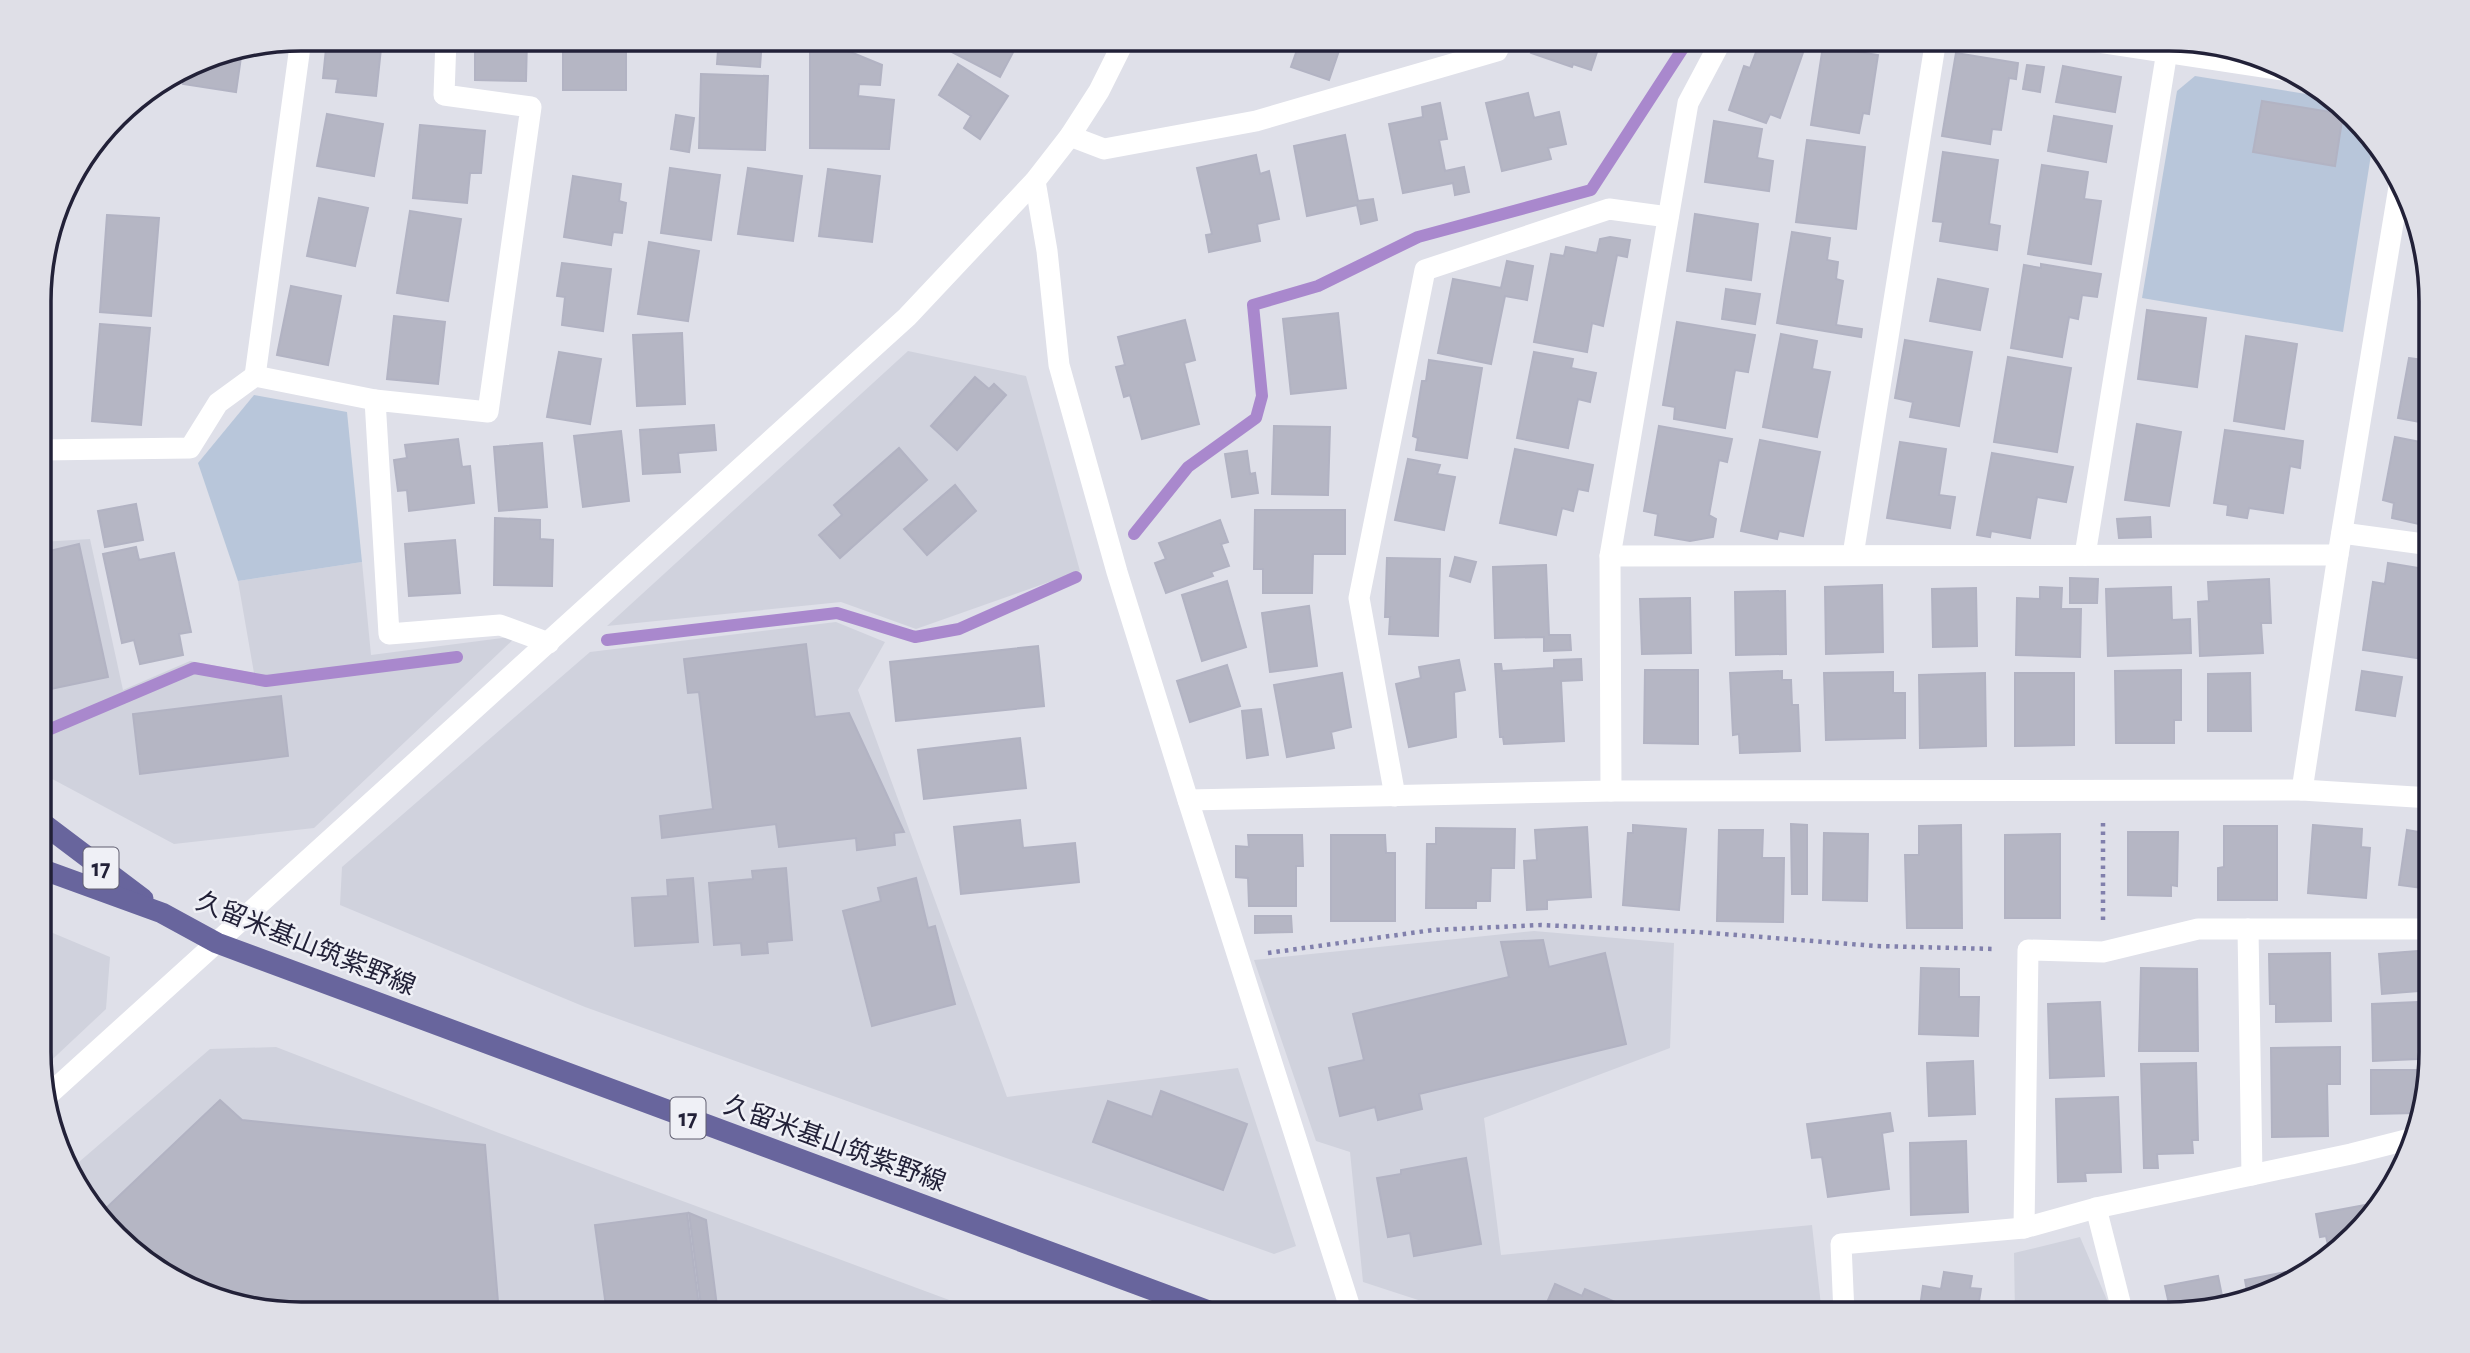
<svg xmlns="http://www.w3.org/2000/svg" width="2470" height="1353" font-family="'Alegreya Sans','Noto Sans JP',sans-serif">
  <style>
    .built { fill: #d0d2dd }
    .green { fill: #b8c6da }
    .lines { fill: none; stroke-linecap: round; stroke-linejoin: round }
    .stream { stroke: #a988cd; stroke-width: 12 }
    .building { fill: #b5b6c4; stroke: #b2b3c3; stroke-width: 2 }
    .path { stroke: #8180ac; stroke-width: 4.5; stroke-dasharray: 3.5 5; stroke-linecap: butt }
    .minor { stroke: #fff; stroke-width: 21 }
    .major { stroke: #68659d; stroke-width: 21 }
    .labels { text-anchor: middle; stroke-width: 5; stroke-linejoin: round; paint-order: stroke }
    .shield { fill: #eff0f6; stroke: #605f71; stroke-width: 2 }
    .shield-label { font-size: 24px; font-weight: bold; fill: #222138 }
    .street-label { font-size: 26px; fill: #222138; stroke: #eff0f6 }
    .rim { fill: none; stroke: #222138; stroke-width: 3.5 }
  </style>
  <rect width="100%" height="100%" fill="#dfe0e9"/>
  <!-- built -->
  <g class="built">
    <path d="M908 351 1026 376 1080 571 916 629 841 602 607 626Z"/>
    <path d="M90 539 123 690 190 661 254 673 238 581 362 562 371 655 517 636 314 828 174 844 41 773V542Z"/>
    <path d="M836 622 885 642 858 690 1007 1097 1238 1068 1296 1246 1274 1254 585 1007 340 905 342 867 590 652Z"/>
    <path d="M41 928 110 957 106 1009 41 1070Z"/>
    <path d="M1534 931 1674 943 1670 1048 1484 1118 1501 1255 1812 1225 1822 1314H1461L1363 1282 1350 1152 1316 1141 1254 960Z"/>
    <path d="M276 1047 499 1133 987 1314H301L233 1306 170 1280 83 1198 72 1168 210 1049Z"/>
    <path d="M2080 1237 2113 1314H2015L2014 1253Z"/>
  </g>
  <!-- green -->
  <g class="green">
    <path d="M2195 76 2325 97 2373 142 2343 332 2142 298 2177 91Z"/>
    <path d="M254 395 347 412 362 562 238 581 198 463Z"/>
  </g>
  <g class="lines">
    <!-- stream -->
    <g class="stream">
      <path d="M1134 534 1188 467 1256 418 1262 396 1253 305 1318 286 1418 237 1591 190 1689 39"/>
      <path d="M607 640 837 613 915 637 959 629 1076 577"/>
      <path d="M41 733 194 668 266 681 457 657"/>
    </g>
  </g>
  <!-- building -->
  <g class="building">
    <path d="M327 39H382L376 96 336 92 338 79 323 78Z"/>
    <path d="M475 39H527L526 81 475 80Z"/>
    <path d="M563 39H633V49H626V90H563Z"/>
    <path d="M693 39H762L760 67 717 64 718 50 692 48Z"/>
    <path d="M810 39H819L882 65 880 85 859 84 858 96 894 100 889 149 810 148Z"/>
    <path d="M878 39H904L898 48Z"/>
    <path d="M957 39H1020L1000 77 950 51Z"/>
    <path d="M1301 39H1343L1329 80 1291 67Z"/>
    <path d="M1536 39H1611L1610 43 1601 40 1591 70 1573 64 1572 67 1531 53Z"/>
    <path d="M1761 39H1781L1805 47 1780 118 1770 114 1766 123 1729 110 1744 66 1750 68Z"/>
    <path d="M1823 46 1878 55 1869 114 1863 113 1859 133 1811 125Z"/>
    <path d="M242 50 236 92 183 84 185 68 201 58Z"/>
    <path d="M1956 53 2018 63 2016 79 2009 78 2001 130 1992 129 1990 144 1942 136Z"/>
    <path d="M958 64 1008 96 980 139 964 128 971 116 939 95Z"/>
    <path d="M2027 65 2044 67 2040 92 2023 89Z"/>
    <path d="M2063 66 2121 77 2115 112 2056 102Z"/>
    <path d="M701 74 768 76 765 150 699 148Z"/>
    <path d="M1528 93 1534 118 1559 112 1566 144 1548 148 1551 159 1502 171 1486 103Z"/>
    <path d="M2262 101 2343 114 2335 166 2253 152Z"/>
    <path d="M1440 103 1447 139 1439 140 1445 171 1464 167 1469 192 1455 195 1453 183 1403 193 1389 124 1423 117 1422 107Z"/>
    <path d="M327 114 383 124 374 176 317 166Z"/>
    <path d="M676 115 694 118 689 152 671 149Z"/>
    <path d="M2054 116 2112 126 2106 162 2048 151Z"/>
    <path d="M1714 121 1762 129 1757 158 1773 161 1769 191 1705 182Z"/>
    <path d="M420 125 485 131 481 173H470L467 203 413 198Z"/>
    <path d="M1345 135 1358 201 1373 199 1377 220 1361 224 1357 205 1307 216 1294 146Z"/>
    <path d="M1807 140 1865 147 1856 229 1796 222Z"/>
    <path d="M1943 152 1998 160 1989 224 2000 226 1997 250 1940 241 1943 222 1933 221Z"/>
    <path d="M1256 155 1260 174 1269 171 1279 219 1257 224 1260 241 1209 252 1206 235 1212 234 1197 168Z"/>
    <path d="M2042 165 2088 172 2084 199 2101 201 2091 264 2028 254Z"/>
    <path d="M670 168 720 175 711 240 661 233Z"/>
    <path d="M748 168 802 176 793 241 738 234Z"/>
    <path d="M828 169 880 176 872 242 819 236Z"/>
    <path d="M573 176 621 184 619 201 626 203 622 233 613 232 611 245 564 237Z"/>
    <path d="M319 198 368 208 355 266 307 256Z"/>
    <path d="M410 211 461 219 448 301 397 293Z"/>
    <path d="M1695 214 1758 224 1751 280 1687 271Z"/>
    <path d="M107 215 159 218 151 316 100 312Z"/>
    <path d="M1792 232 1830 238 1827 260 1838 262 1836 279 1843 281 1836 325 1862 329 1861 337 1777 323Z"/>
    <path d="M1610 237 1630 240 1627 257 1617 255 1603 326 1592 323 1587 352 1534 342 1551 254 1564 256 1566 247 1597 253 1600 239Z"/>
    <path d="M649 242 699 251 688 321 638 314Z"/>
    <path d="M1507 261 1533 266 1527 300 1505 296 1491 364 1438 353 1453 279 1501 288Z"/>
    <path d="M562 263 611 269 603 331 562 325 565 297 557 296Z"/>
    <path d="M2041 264 2101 274 2097 297 2082 295 2078 319 2069 317 2062 357 2011 348 2024 265 2041 268Z"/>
    <path d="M1938 279 1988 289 1980 330 1930 321Z"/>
    <path d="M291 286 341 296 328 365 277 355Z"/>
    <path d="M1726 289 1760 294 1755 324 1722 319Z"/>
    <path d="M2147 310 2206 318 2197 387 2138 379Z"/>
    <path d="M1338 313 1346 388 1291 394 1283 319Z"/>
    <path d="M394 316 445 322 438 384 387 379Z"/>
    <path d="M1185 320 1195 360 1184 363 1199 424 1142 439 1130 395 1124 397 1116 367 1125 365 1118 337Z"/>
    <path d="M1677 322 1755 335 1748 372 1735 370 1725 428 1674 419 1675 407 1663 405Z"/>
    <path d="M100 324 150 328 141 425 92 421Z"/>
    <path d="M682 333 685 404 637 406 633 335Z"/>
    <path d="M1781 334 1817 341 1812 369 1830 372 1817 437 1763 427Z"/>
    <path d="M2246 336 2297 344 2284 429 2234 421Z"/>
    <path d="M1905 340 1972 352 1959 426 1910 417 1913 402 1895 398Z"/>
    <path d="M559 352 601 359 590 424 547 417Z"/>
    <path d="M1534 352 1573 359 1571 368 1596 373 1590 402 1578 399 1568 448 1517 438Z"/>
    <path d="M2008 357 2071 368 2057 452 1994 442Z"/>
    <path d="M2409 358 2431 361V424L2398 418Z"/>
    <path d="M1429 360 1482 368 1467 458 1416 450 1418 438 1413 436 1422 381H1426Z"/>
    <path d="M975 377 989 389 994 384 1006 395 957 450 931 426Z"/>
    <path d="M2137 424 2181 432 2169 506 2125 500Z"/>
    <path d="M714 425 716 450 678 453 680 472 643 474 640 430Z"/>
    <path d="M1274 426 1330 427 1328 495 1272 494Z"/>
    <path d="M1659 426 1732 439 1727 462 1719 460 1709 515 1716 519 1713 537 1690 541 1655 535 1658 514 1644 511Z"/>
    <path d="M2225 430 2303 441 2300 468 2290 466 2283 513 2249 508 2247 518 2227 515 2228 505 2214 503Z"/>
    <path d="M621 431 629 501 583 507 574 436Z"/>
    <path d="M2395 437 2431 444V509L2428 526 2392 518 2394 503 2383 500Z"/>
    <path d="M458 439 462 467 470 466 474 503 409 511 407 490 398 491 394 460 407 458 405 445Z"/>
    <path d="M1760 440 1820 452 1803 536 1779 531 1777 539 1741 531Z"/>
    <path d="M1900 442 1946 449 1939 495 1955 497 1950 528 1887 518Z"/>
    <path d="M542 443 547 507 499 511 494 447Z"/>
    <path d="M899 448 927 480 840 558 819 535 842 515 834 505Z"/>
    <path d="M1515 449 1593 465 1588 491 1578 489 1573 511 1562 508 1556 535 1500 523Z"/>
    <path d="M1247 451 1250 474 1255 473 1258 493 1232 497 1225 454Z"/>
    <path d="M1992 453 2073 467 2066 502 2037 497 2030 538 1991 531 1990 537 1977 535Z"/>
    <path d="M1408 459 1440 465 1437 474 1455 477 1444 530 1395 520Z"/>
    <path d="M955 485 976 511 927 555 904 529Z"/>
    <path d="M136 504 143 540 105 547 98 511Z"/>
    <path d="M1255 510H1345V554H1313L1312 593H1263V569H1254Z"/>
    <path d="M2150 517 2151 537 2119 538 2117 519Z"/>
    <path d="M495 518 540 520V539L553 540 552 586 494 585Z"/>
    <path d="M1220 520 1228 542 1221 544 1229 566 1211 572 1213 576 1166 593 1155 563 1166 559 1159 543Z"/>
    <path d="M455 540 460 593 409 596 405 544Z"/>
    <path d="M79 544 108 677 41 691V553Z"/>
    <path d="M136 547 139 560 174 553 191 632 179 634 183 655 140 664 134 640 122 643 103 554Z"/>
    <path d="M1455 557 1476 562 1470 582 1450 576Z"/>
    <path d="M1387 558 1440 559 1438 636 1389 634 1390 617H1385Z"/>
    <path d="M2388 563 2431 570V610L2424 659 2363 650 2373 582 2385 584Z"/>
    <path d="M1546 565 1549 635H1570L1571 650 1544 651V637L1495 638 1493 567Z"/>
    <path d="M2070 578 2098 579 2097 603H2070Z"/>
    <path d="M2269 579 2271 623H2261L2263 653 2200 656 2198 602 2209 601 2208 582Z"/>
    <path d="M1227 581 1246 647 1202 661 1182 595Z"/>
    <path d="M1882 585 1883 652 1826 654 1825 587Z"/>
    <path d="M2040 587 2062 588 2061 609H2081L2080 657 2016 655 2017 598 2040 599Z"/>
    <path d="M2171 587 2172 620 2190 619 2191 653 2108 656 2106 589Z"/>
    <path d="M1976 588 1977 646 1933 647 1932 589Z"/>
    <path d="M1785 591 1786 654 1736 655 1735 592Z"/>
    <path d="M1690 598 1691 653 1642 654 1640 599Z"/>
    <path d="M1309 606 1317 666 1270 672 1262 613Z"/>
    <path d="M806 644 815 717 849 713 904 832 894 833 895 845 857 850 856 838 779 847 776 824 662 838 660 816 713 809 699 692 688 693 684 659Z"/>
    <path d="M1038 646 1044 706 896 721 890 662Z"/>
    <path d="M1581 659 1582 680 1561 681 1564 741 1504 744 1503 737H1500L1495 664H1501L1502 671 1554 668V660Z"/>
    <path d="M1459 660 1465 690 1454 692 1456 737 1409 747 1396 684 1421 678 1419 667Z"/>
    <path d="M1227 665 1240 706 1190 722 1177 681Z"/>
    <path d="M1645 670H1698V744L1644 743Z"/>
    <path d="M2181 670V720H2174V743H2116L2115 671Z"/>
    <path d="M1782 671V680H1791L1792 705H1798L1800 751 1740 753 1739 734 1733 735 1730 673Z"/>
    <path d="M2362 671 2402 677 2395 716 2356 710Z"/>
    <path d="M1893 672V693H1905V738L1826 740 1824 673Z"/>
    <path d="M1342 673 1351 727 1331 732 1334 748 1287 757 1274 685Z"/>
    <path d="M1985 673 1986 746 1920 748 1919 675Z"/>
    <path d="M2015 673H2074V745L2015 746Z"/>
    <path d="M2250 673 2251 731H2208V674Z"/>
    <path d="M281 696 288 756 140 774 133 714Z"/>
    <path d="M1261 709 1268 755 1247 758 1242 711Z"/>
    <path d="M1020 738 1026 788 924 799 918 750Z"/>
    <path d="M1020 820 1023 848 1075 843 1079 882 961 894 954 827Z"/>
    <path d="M1791 824 1807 825V894H1792Z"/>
    <path d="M1633 825 1686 829 1679 910 1623 905 1628 833H1633Z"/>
    <path d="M1961 825 1962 928H1907L1905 855H1919V826Z"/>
    <path d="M2313 825 2362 829 2361 847 2370 848 2366 898 2308 893Z"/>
    <path d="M2224 826H2277V900H2218V868L2224 867Z"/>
    <path d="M1587 827 1591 897 1547 900V909L1527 910 1524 861 1537 860 1535 830Z"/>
    <path d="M1436 828 1515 829 1514 868H1491L1490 901H1476V908H1426L1427 844H1436Z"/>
    <path d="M1719 830H1763L1762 858H1784L1783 922 1717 921Z"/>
    <path d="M2407 830 2431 834V889L2399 885Z"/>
    <path d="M2128 832H2178L2177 886 2171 885V896L2128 895Z"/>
    <path d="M1824 833 1868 834 1867 901 1823 900Z"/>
    <path d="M2060 834V918H2005V835Z"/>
    <path d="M1248 835H1302L1303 866H1296V906H1249L1248 878 1236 877V846L1249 847Z"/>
    <path d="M1331 835H1385L1386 853H1395V921H1331Z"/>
    <path d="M786 868 792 940 767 942 768 953 742 955 741 943 714 945 709 883 753 879 752 871Z"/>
    <path d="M693 878 698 942 635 946 632 898 668 896 667 880Z"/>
    <path d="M916 878 928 928 935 926 955 1004 872 1026 843 911 881 901 878 888Z"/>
    <path d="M1255 916H1291L1292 932 1255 933Z"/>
    <path d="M1543 940 1549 967 1605 953 1626 1044 1419 1094 1422 1109 1378 1120 1375 1107 1340 1116 1329 1068 1364 1060 1353 1014 1509 977 1501 942Z"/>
    <path d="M2431 950V990L2382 994 2379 954Z"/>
    <path d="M2330 953 2331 1021 2276 1022V1004H2270L2269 954Z"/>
    <path d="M1921 968 1959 969V997H1979L1978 1036 1919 1034Z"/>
    <path d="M2141 968 2197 969 2198 1051H2139Z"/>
    <path d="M2100 1002 2104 1076 2050 1078 2048 1004Z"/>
    <path d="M2417 1002 2418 1059 2373 1061 2372 1004Z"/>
    <path d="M41 1024 51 1052 41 1056Z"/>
    <path d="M2340 1047V1084H2327L2328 1136 2272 1137 2271 1048Z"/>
    <path d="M1973 1061 1975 1114 1929 1116 1927 1063Z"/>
    <path d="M2196 1063 2198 1140H2192L2193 1153 2157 1154 2158 1168H2144L2141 1064Z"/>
    <path d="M2371 1070H2427V1082L2417 1113 2371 1114Z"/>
    <path d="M1161 1091 1247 1124 1223 1190 1093 1142 1108 1101 1152 1117Z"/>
    <path d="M2118 1097 2121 1172 2085 1173 2086 1181 2058 1182 2056 1099Z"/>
    <path d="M220 1100 242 1120 485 1145 499 1314H301L233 1306 170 1280 100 1214Z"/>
    <path d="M1890 1113 1893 1131 1882 1133 1889 1189 1828 1197 1822 1157 1812 1158 1807 1124Z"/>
    <path d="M1966 1141 1968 1212 1911 1215 1910 1143Z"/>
    <path d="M1466 1158 1481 1244 1414 1256 1410 1233 1388 1237 1377 1178 1401 1174V1170Z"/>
    <path d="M2376 1203V1204L2330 1254 2326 1236 2320 1237 2316 1214Z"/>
    <path d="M687 1213 700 1314H607L595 1225Z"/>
    <path d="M689 1213 706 1220 718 1314H702Z"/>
    <path d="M2301 1269 2302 1276 2249 1302 2245 1280Z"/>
    <path d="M1944 1272 1972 1276 1970 1288 1981 1289 1977 1314H1919L1923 1286 1941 1289Z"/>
    <path d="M2218 1276 2224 1306 2186 1314H2162L2160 1305 2169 1304 2165 1286Z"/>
    <path d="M1555 1284 1582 1296 1585 1289 1643 1314H1542Z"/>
  </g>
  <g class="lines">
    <!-- path -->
    <g class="path">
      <path d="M2103 920V820"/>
      <path d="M1268 953 1433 930 1541 925 1698 932 1876 946 1995 949"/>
    </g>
    <!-- minor -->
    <g class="minor">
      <path d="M301 39 255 376 375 400"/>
      <path d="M446 39 444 95 531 107 488 412 375 400 389 634 500 625 549 643"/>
      <path d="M2079 39 2295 72"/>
      <path d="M1070 136 1104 149 1256 121 1497 51 1503 39"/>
      <path d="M1035 181 1047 251 1059 365 1117 572 1188 800 1352 1314"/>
      <path d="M41 450 190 448 218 403 255 376"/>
      <path d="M2342 533 2431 545"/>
      <path d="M1853 555 1936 39"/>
      <path d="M2085 555 2169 39"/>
      <path d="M1610 556 2338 555"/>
      <path d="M2302 790 2338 555 2400 181"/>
      <path d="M1611 791 1610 556 1688 103 1722 39"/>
      <path d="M1395 796 1359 598 1425 270 1609 209 1668 217"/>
      <path d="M1188 800 1611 791 2302 790 2431 798"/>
      <path d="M2248 929 2252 1175"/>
      <path d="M45 1098 907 317 1035 181 1070 136 1099 91 1125 39"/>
      <path d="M2096 1208 2123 1314"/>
      <path d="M2024 1228 2028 950 2103 952 2198 929H2431"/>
      <path d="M1844 1314 1841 1244 2024 1228 2096 1208 2351 1154 2410 1139"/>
    </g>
    <!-- major -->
    <g class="major">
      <path d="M41 822 143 899"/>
      <path d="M41 869 162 913 217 943 1217 1314"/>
    </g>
  </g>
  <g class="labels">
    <!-- shield labels -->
    <g class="shield">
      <rect x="83.5" y="847.5" width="35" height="41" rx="5"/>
      <rect x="670.5" y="1097.5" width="35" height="41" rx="5"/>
    </g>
    <g class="shield-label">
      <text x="101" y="876">17</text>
      <text x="688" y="1126">17</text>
    </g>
    <!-- street labels -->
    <g class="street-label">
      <text transform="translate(306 943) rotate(22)" y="9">久留米基山筑紫野線</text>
      <text transform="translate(835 1143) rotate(20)" y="9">久留米基山筑紫野線</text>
    </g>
  </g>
  <!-- crop -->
  <path d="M0 0H2470V1353H0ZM301 51H2169A250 250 0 0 1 2419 301V1052A250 250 0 0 1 2169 1302H301A250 250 0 0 1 51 1052V301A250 250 0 0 1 301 51Z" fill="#dfdfe7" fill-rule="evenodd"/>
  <path class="rim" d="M301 51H2169A250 250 0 0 1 2419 301V1052A250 250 0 0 1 2169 1302H301A250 250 0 0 1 51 1052V301A250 250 0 0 1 301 51Z"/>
</svg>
